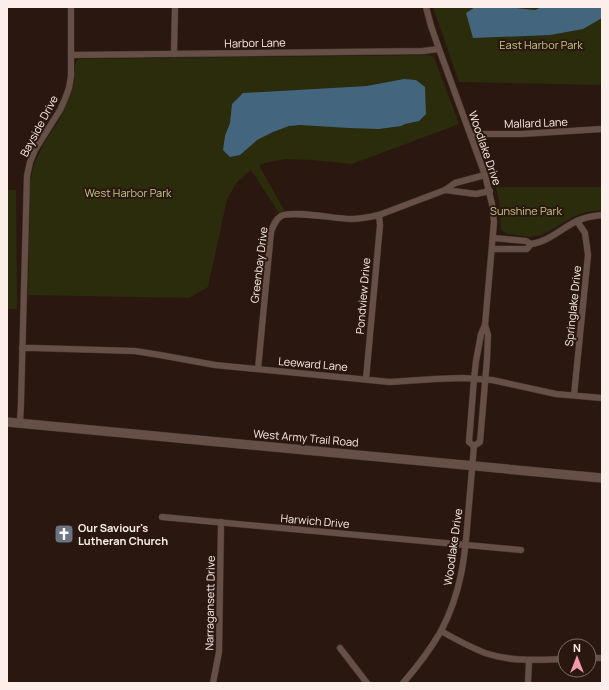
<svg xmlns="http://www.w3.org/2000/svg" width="609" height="690" font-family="Manrope,sans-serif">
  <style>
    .green { fill: #2b2c0b }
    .water { fill: #43657d }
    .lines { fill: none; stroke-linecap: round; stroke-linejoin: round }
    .street-casing { stroke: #40332f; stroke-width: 7 }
    .secondary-casing { stroke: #40332f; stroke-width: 10 }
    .street { stroke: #654f46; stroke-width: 6 }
    .secondary { stroke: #654f46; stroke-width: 9 }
    .labels { text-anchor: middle; stroke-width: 4; stroke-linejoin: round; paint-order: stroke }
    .street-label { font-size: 11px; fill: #fcefe9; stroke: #2a1810 }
    .park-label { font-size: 11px; fill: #c4c786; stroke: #2a1810 }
    .poi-label { font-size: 11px; font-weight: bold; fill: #fcefe9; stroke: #2a1810; text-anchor: start }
  </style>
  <rect width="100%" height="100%" fill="#2a1810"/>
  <!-- green -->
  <g class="green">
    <path d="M433 7H602V85L459 82Z"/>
    <path d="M429 55 434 57 435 60 459 124 352 164 312 160 285 159 265 163 259 165 284 210 279 213 251 170 237 182 227 199 208 287 189 298 28 295 30 183 34 164 44 143 58 122 70 96 74 81 75 67 76 62 79 59Z"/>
    <path d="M496 187H602V210L586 212 573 217 542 235 530 237 508 234 504 232 501 229 499 199Z"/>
    <path d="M7 190H16L17 309H7Z"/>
  </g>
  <!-- water -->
  <g class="water">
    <path d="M475 7H505L535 10 542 7H602V18L583 29 550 35 473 38 466 13Z"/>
    <path d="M404 79 416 80 425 87 426 114 419 121 405 124 401 126 379 129 349 128 300 125 289 126 273 132 257 140 240 155 230 157 223 150 225 136 230 123 232 104 243 93 367 86Z"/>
  </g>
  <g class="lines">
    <defs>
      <g id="street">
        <path d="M426 7 431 26 439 49 485 175 492 204 494 222 485 325 481 334 476 361 474 379 469 442 474 446"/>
        <path d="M174 54 175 7"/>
        <path d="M71 55 423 51 439 49"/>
        <path d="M471 134H521L602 129"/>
        <path d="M445 190 476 194 490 191"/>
        <path d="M493 238 526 241 531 244"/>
        <path d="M492 249H527L531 244C548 242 562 228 577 221 585 217 593 216 602 215"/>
        <path d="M22 348H34L135 351 160 355 215 365 390 382 435 379 463 378 492 380 556 394 602 398"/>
        <path d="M258 369 271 232C273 226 275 220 281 216 292 210 336 219 351 219 361 219 370 217 379 215L445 190 455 183 485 175"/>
        <path d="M366 379 380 225 379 215"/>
        <path d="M574 395 588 255 585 233 577 221"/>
        <path d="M20 423 21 402 27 176 30 162 35 150 60 110 65 99 69 88 71 76V7"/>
        <path d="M474 446 480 442 487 359 488 335 485 325"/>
        <path d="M162 517 521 550"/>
        <path d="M441 631C455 639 470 647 485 653 511 662 538 660 565 659"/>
        <path d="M340 648 367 683"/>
        <path d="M589 658H602"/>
        <path d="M213 683 219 652 221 522"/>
        <path d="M403 683C417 667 430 650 441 631 461 593 465 558 468 516 470 493 472 469 474 446"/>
        <path d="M528 683 529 660"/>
      </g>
      <path id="secondary" d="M7 422 602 478"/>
    </defs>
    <!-- street casing -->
    <use href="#street" class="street-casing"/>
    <!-- secondary casing -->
    <use href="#secondary" class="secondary-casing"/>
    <!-- street -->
    <use href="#street" class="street"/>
    <!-- secondary -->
    <use href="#secondary" class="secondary"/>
  </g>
  <!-- icons -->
  <defs>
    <symbol id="church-square" viewBox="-11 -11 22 22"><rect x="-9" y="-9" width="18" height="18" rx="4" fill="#6b7280" stroke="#2a1810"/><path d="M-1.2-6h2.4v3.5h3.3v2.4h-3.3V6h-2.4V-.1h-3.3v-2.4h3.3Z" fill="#fff"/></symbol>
  </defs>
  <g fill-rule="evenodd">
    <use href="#church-square" x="53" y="523" width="22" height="22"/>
  </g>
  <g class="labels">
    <!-- street labels -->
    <g class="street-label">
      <text transform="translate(255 43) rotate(-1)" y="4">Harbor Lane</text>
      <text transform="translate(536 123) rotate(-2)" y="4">Mallard Lane</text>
      <text transform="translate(39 126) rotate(-62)" y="4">Bayside Drive</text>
      <text transform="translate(485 148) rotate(71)" y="4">Woodlake Drive</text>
      <text transform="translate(259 265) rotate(-83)" y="4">Greenbay Drive</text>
      <text transform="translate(363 296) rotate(-85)" y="4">Pondview Drive</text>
      <text transform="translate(573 306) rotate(-84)" y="4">Springlake Drive</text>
      <text transform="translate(313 364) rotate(5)" y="4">Leeward Lane</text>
      <text transform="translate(306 438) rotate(5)" y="4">West Army Trail Road</text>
      <text transform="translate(315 521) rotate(5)" y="4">Harwich Drive</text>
      <text transform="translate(453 547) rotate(-82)" y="4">Woodlake Drive</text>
      <text transform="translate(210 603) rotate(-89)" y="4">Narragansett Drive</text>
    </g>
    <!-- park labels -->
    <g class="park-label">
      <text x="541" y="49">East Harbor Park</text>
      <text x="128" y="197">West Harbor Park</text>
      <text x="526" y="215">Sunshine Park</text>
    </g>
    <!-- poi labels -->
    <g class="poi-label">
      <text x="78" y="532">Our Saviour's<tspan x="78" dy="13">Lutheran Church</tspan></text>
    </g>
  </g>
  <!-- border -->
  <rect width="609" height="690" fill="none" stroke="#fcefe9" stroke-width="16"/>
  <!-- north arrow -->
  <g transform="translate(577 658)"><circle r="19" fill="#2a1810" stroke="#7e6e67"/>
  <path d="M0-3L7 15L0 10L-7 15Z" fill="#f29aad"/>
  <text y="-6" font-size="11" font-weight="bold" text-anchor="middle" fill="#fcefe9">N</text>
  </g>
</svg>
